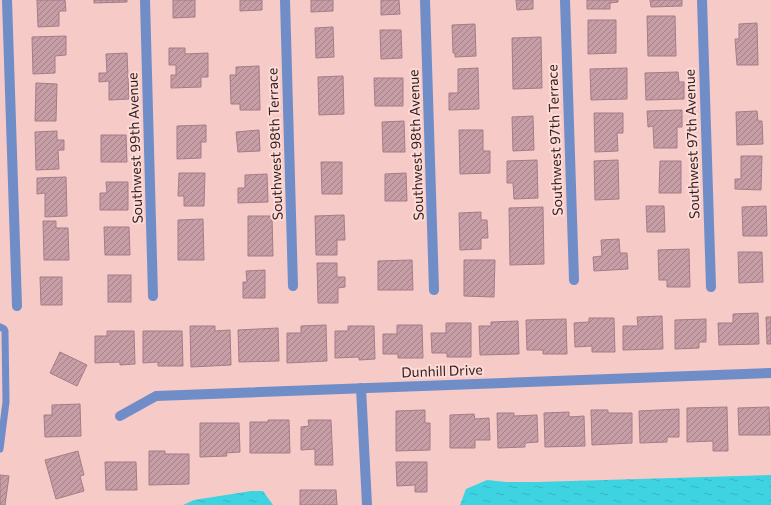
<svg xmlns="http://www.w3.org/2000/svg" width="771" height="505" font-family="Commissioner,sans-serif">
  <style>
    .water { fill: url(#water-ripples) }
    .building { fill: url(#building-hatch); stroke: #a57d86 }
    .lines { fill: none; stroke-linecap: round; stroke-linejoin: round }
    .service { stroke: #708dc8; stroke-width: 7 }
    .minor { stroke: #708dc8; stroke-width: 10 }
    .labels { text-anchor: middle; stroke-width: 4; stroke-linejoin: round; paint-order: stroke }
    .street-label { font-size: 14px; fill: #30201f; stroke: #fedad7 }
  </style>
  <defs>
    <pattern id="water-ripples" width="26" height="14" patternUnits="userSpaceOnUse"><rect width="26" height="14" fill="#3ed3e1"/><path d="M2 4q2-2 4 0t4 0M15 11q2-2 4 0t4 0" fill="none" stroke="#37b5c1"/></pattern>
    <pattern id="building-hatch" width="6" height="6" patternUnits="userSpaceOnUse"><rect width="6" height="6" fill="#c79da6"/><path d="M-1 1l2-2M0 6l6-6M5 7l2-2" fill="none" stroke="#a28087"/></pattern>
  </defs>
  <rect width="100%" height="100%" fill="#f6cac7"/>
  <!-- water -->
  <g class="water">
    <path d="M771 475V505H460L466 489 487 480 506 482H537Z"/>
    <path d="M251 491H263L273 505H183L194 500Z"/>
  </g>
  <!-- building -->
  <g class="building">
    <path d="M37 0H65L66 11H59V26L38 27Z"/>
    <path d="M94 0H127V2L94 3Z"/>
    <path d="M173 0H195V17L173 18Z"/>
    <path d="M240 0H262V10L240 11Z"/>
    <path d="M311 0H333V11L311 12Z"/>
    <path d="M381 0H399L400 14 381 15Z"/>
    <path d="M516 0H533V9L517 10Z"/>
    <path d="M587 0H618V2L610 3V9H587Z"/>
    <path d="M650 0H682V6L651 7Z"/>
    <path d="M647 16H675L676 56H648Z"/>
    <path d="M588 20H616V53L588 54Z"/>
    <path d="M757 23 758 65H737L735 39H739V24Z"/>
    <path d="M475 24 476 56 455 57V53H453L452 25Z"/>
    <path d="M333 27 334 57 316 58 315 28Z"/>
    <path d="M380 30H401L402 58 381 59Z"/>
    <path d="M66 36V55L55 56V73L33 74 32 37Z"/>
    <path d="M541 37 542 88 513 89 512 38Z"/>
    <path d="M169 48H185V54L208 53V77H201V87L171 88V75H176V65H169Z"/>
    <path d="M127 53 129 99 109 100V81L99 82V73H107L106 54Z"/>
    <path d="M259 66 260 110H240V104H231L230 75H236V67Z"/>
    <path d="M478 68 479 109 449 110V93H458V69Z"/>
    <path d="M627 68V99L591 100 590 69Z"/>
    <path d="M678 72 679 82H684V99L646 100 645 73Z"/>
    <path d="M343 76 344 114 319 115 318 77Z"/>
    <path d="M374 78H403V106H375Z"/>
    <path d="M36 83 57 84 56 121H35Z"/>
    <path d="M682 110V127H677V148H654L653 126 648 127 647 111Z"/>
    <path d="M757 111 758 121H762L763 144 737 145 736 112Z"/>
    <path d="M594 113H623V133H617L618 151 595 152Z"/>
    <path d="M533 116 534 150 513 151 512 117Z"/>
    <path d="M404 121 405 152H383L382 122Z"/>
    <path d="M206 125V142H201V158L177 159V126Z"/>
    <path d="M259 130 260 151 238 152 236 132Z"/>
    <path d="M459 130H483V151H490V173L460 174Z"/>
    <path d="M57 131V140H64V150H58L59 169 36 170 35 132Z"/>
    <path d="M101 135H126L127 162H101Z"/>
    <path d="M741 156H762L761 190 735 189V179H741Z"/>
    <path d="M537 160 538 198 514 199 513 183H507V161Z"/>
    <path d="M618 160 619 199 595 200 594 161Z"/>
    <path d="M660 161H681V193H659Z"/>
    <path d="M321 162H342V194H322Z"/>
    <path d="M179 173H205L204 206H184V196H178Z"/>
    <path d="M406 173 407 201H385V174Z"/>
    <path d="M267 174 268 202 238 203V188H245V175Z"/>
    <path d="M66 177 67 216 45 217V193L37 194V178Z"/>
    <path d="M106 182H128V210H100V193H107Z"/>
    <path d="M646 206H664L665 232H647Z"/>
    <path d="M766 206 767 236H743L742 207Z"/>
    <path d="M543 207 544 264 510 265 509 208Z"/>
    <path d="M481 212V220H487L488 238H481V249L460 250 459 213Z"/>
    <path d="M344 215 345 240H337V255H316L315 216Z"/>
    <path d="M248 216H272L273 256H248Z"/>
    <path d="M203 219 204 260H178V220Z"/>
    <path d="M43 221H56V228H68L69 260H44Z"/>
    <path d="M104 227H129L130 255H105Z"/>
    <path d="M619 239 620 253H627L628 269 594 271 593 257 602 256 601 240Z"/>
    <path d="M689 249 690 287H667V280H659L658 250Z"/>
    <path d="M738 252H762L763 282 739 283Z"/>
    <path d="M412 260 413 290H378V261Z"/>
    <path d="M464 260H495L494 297 464 296Z"/>
    <path d="M317 263H337V277H345V287L338 288V303H318Z"/>
    <path d="M265 270V298H243V282H247L246 271Z"/>
    <rect x="108" y="275" width="23" height="27"/>
    <path d="M40 277H62V305H41Z"/>
    <path d="M758 313 759 344 719 345 718 323H733V314Z"/>
    <path d="M662 316 663 349 623 350V326H638L637 317Z"/>
    <path d="M766 317H771V344H767Z"/>
    <path d="M589 318H614L615 352H592V346L575 347 574 323 589 322Z"/>
    <path d="M566 319 567 354H543V350H527L526 320Z"/>
    <path d="M706 319V342H699V348L675 349V320Z"/>
    <path d="M518 321 519 354 480 355 479 326H491V322Z"/>
    <path d="M446 323H471V357H447V353H432L431 333H446Z"/>
    <path d="M326 325 327 361 287 363V333H301V326Z"/>
    <path d="M397 325H422L423 358H398V354H383V334H397Z"/>
    <path d="M190 326H215V331L230 330 231 365 191 367Z"/>
    <path d="M348 326H374L375 359 359 360V357L335 358V331H348Z"/>
    <path d="M278 328 279 361 239 362 238 330Z"/>
    <path d="M107 331H134L135 364 120 365V362L95 363V336H107Z"/>
    <path d="M143 331H182L183 366H158V362L143 363Z"/>
    <path d="M60 352 87 365 77 386 50 373Z"/>
    <path d="M80 404 81 436 45 437 44 415H52V405Z"/>
    <path d="M727 407 728 451H713V441L687 442V408Z"/>
    <path d="M769 407 770 435H739L738 408Z"/>
    <path d="M679 409V437H667V442L640 443 639 411Z"/>
    <path d="M425 410V423H430V450L396 451V411Z"/>
    <path d="M591 410H608V413H632V443L592 445Z"/>
    <path d="M569 412V417L584 416 585 446 545 447 544 413Z"/>
    <path d="M497 413H514V416L537 415 538 442 525 443V447L498 448Z"/>
    <path d="M474 414 475 419 489 418 490 440H475V448H450V415Z"/>
    <path d="M268 420H289L290 453H250V422H268Z"/>
    <path d="M308 420H331L333 465H315V449L301 450V427L309 426Z"/>
    <path d="M200 423H239L240 452 226 453 227 456 200 457Z"/>
    <path d="M78 451 84 475 80 476 84 491 56 499 45 460Z"/>
    <path d="M149 451H165V454H189V484L149 485Z"/>
    <path d="M105 462H136L137 490H106Z"/>
    <path d="M396 462H427V492H415V485L397 486Z"/>
    <path d="M0 475 9 476 5 505H0Z"/>
    <path d="M300 490H336L337 505H300Z"/>
  </g>
  <g class="lines">
    <!-- service -->
    <path class="service" d="M0 327 4 329 5 331 6 402 0 449"/>
    <!-- minor -->
    <g class="minor">
      <path d="M7 0 17 306"/>
      <path d="M145 0 153 296"/>
      <path d="M285 0 293 286"/>
      <path d="M425 0 434 290"/>
      <path d="M565 0 574 280"/>
      <path d="M702 0 711 287"/>
      <path d="M361 388 367 505"/>
      <path d="M120 416 156 396 771 373"/>
    </g>
  </g>
  <g class="labels">
    <!-- street labels -->
    <g class="street-label">
      <text transform="translate(555 140) rotate(-92)" y="5">Southwest 97th Terrace</text>
      <text transform="translate(275 144) rotate(-92)" y="5">Southwest 98th Terrace</text>
      <text transform="translate(692 144) rotate(-92)" y="5">Southwest 97th Avenue</text>
      <text transform="translate(416 145) rotate(-92)" y="5">Southwest 98th Avenue</text>
      <text transform="translate(135 148) rotate(-92)" y="5">Southwest 99th Avenue</text>
      <text transform="translate(442 371) rotate(-2)" y="5">Dunhill Drive</text>
    </g>
  </g>
</svg>
